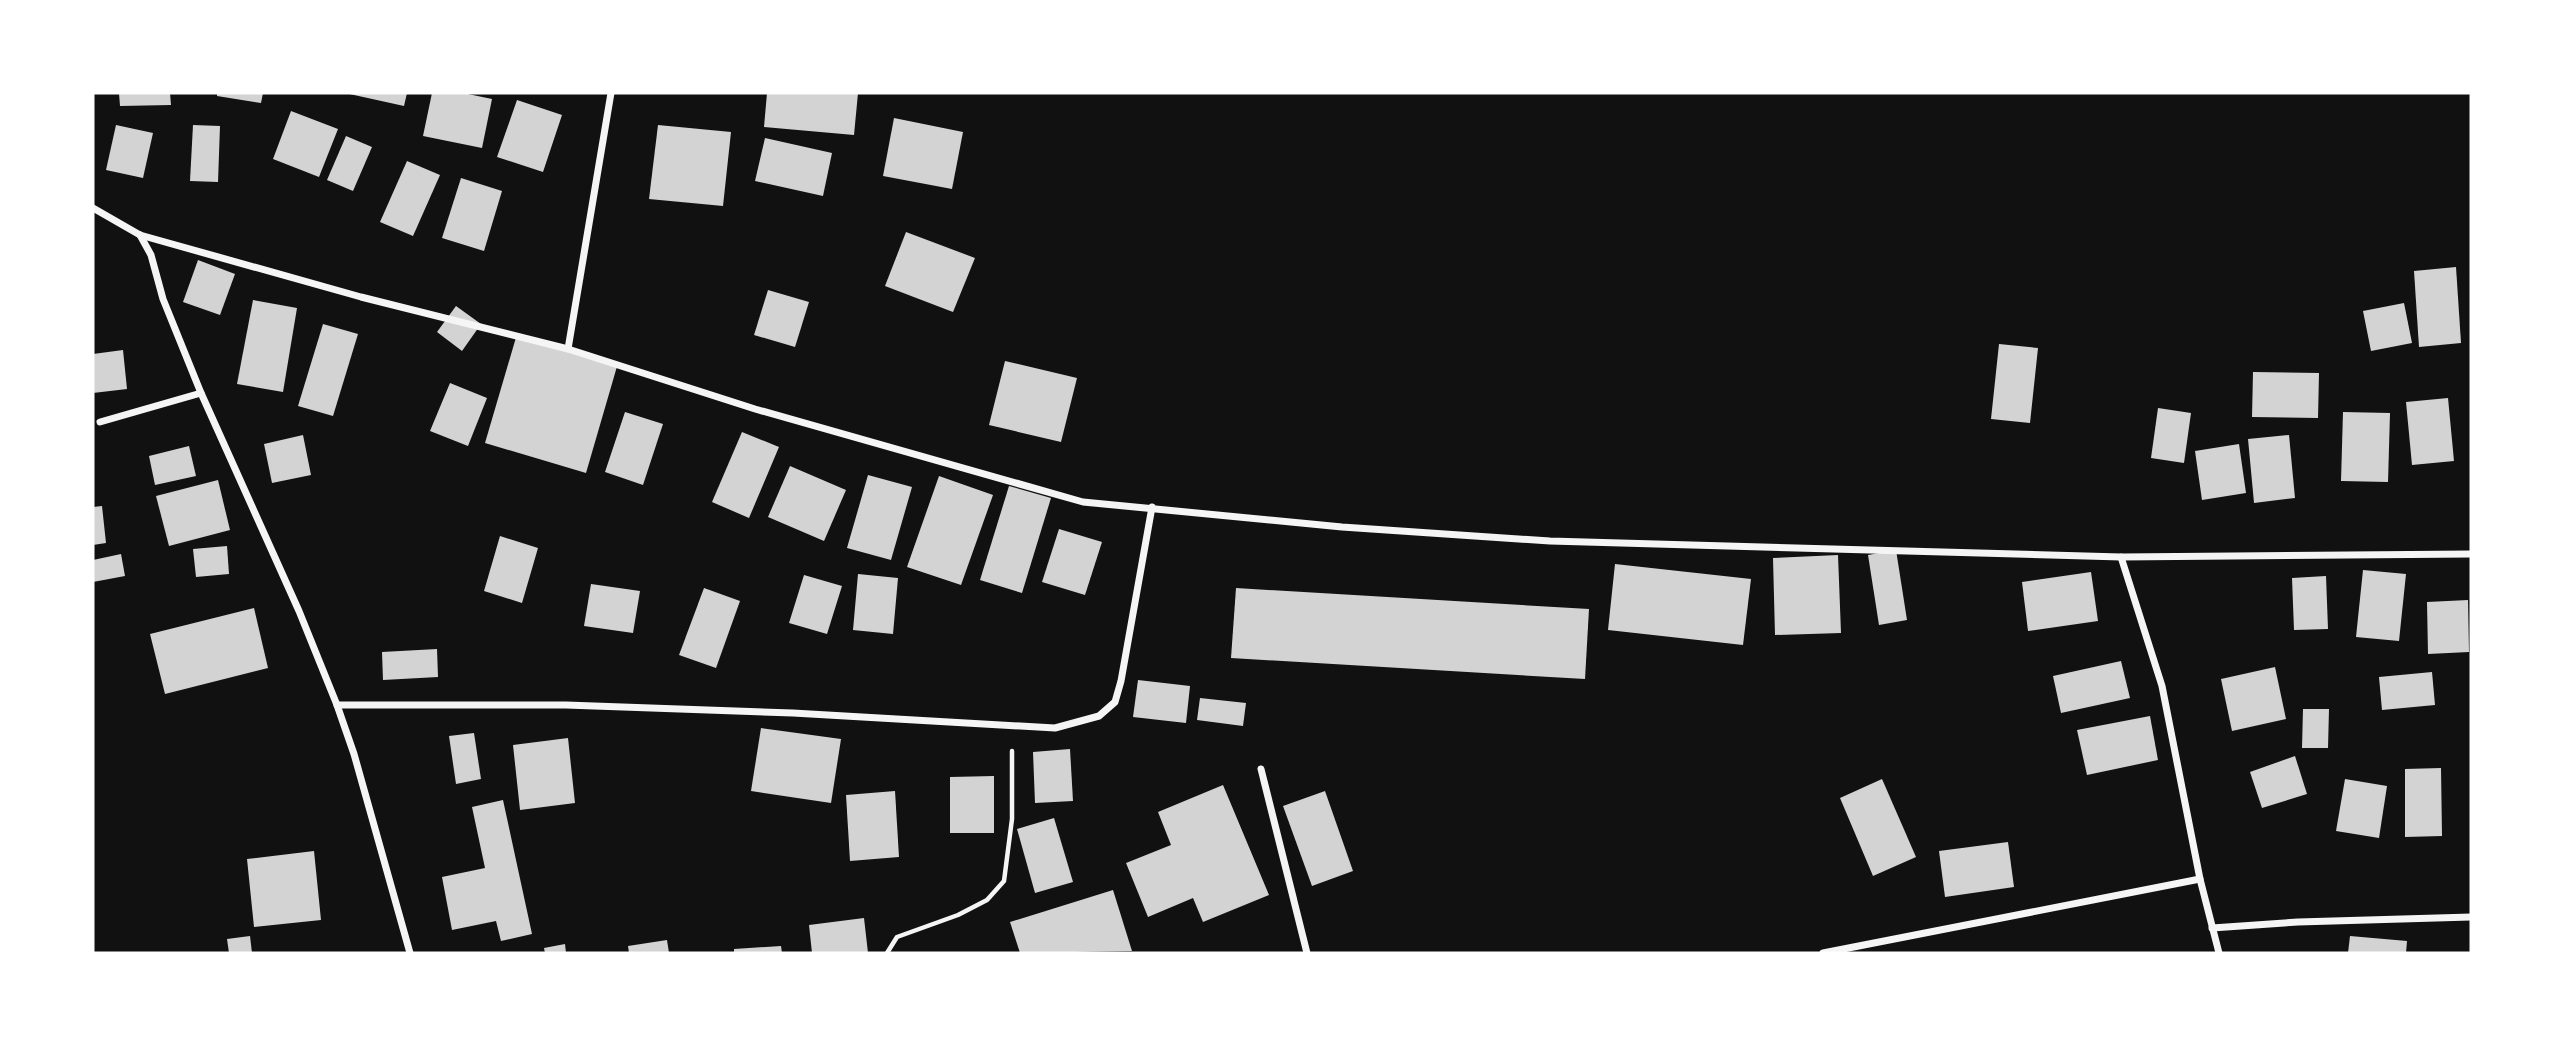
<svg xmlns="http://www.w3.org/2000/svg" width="2564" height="1046" font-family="'Space Grotesk',sans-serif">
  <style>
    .building { fill: #d3d3d3 }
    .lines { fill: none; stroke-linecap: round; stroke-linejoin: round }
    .path { stroke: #f5f5f5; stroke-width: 4.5 }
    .minor { stroke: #f5f5f5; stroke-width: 7 }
  </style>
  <rect width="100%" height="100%" fill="#111"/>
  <!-- building -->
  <g class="building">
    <path d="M119 93H170L171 105 120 106Z"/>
    <path d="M217 93H263L261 103 217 96Z"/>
    <path d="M345 93H407L404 106Z"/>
    <path d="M432 93H463L492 99 482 148 423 136Z"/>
    <path d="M767 93H858L854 135 764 127Z"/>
    <path d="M517 100 562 115 543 172 497 157Z"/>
    <path d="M291 111 338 129 319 177 273 159Z"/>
    <path d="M894 118 963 132 952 189 883 176Z"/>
    <path d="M116 125 153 133 143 178 106 170Z"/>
    <path d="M193 125 220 126 218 182 190 181Z"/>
    <path d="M658 125 731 132 723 206 649 199Z"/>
    <path d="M346 136 372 147 353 191 327 180Z"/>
    <path d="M765 138 832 153 823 196 755 181Z"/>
    <path d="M407 161 440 175 413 236 380 222Z"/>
    <path d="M461 178 502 191 484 251 442 238Z"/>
    <path d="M906 232 975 258 953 312 885 286Z"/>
    <path d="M198 260 235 274 220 315 183 302Z"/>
    <path d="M2456 267 2461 343 2419 347 2414 271Z"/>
    <path d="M768 290 809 302 795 347 754 335Z"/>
    <path d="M253 300 297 308 283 392 237 384Z"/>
    <path d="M2404 303 2412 343 2371 351 2363 311Z"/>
    <path d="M456 306 481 324 462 351 437 332Z"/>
    <path d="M323 324 358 334 333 416 298 406Z"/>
    <path d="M517 334 618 363 586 473 485 443Z"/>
    <path d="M1999 344 2038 348 2030 423 1991 419Z"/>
    <path d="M123 350 127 389 93 393V354Z"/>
    <path d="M1005 361 1077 378 1061 442 989 425Z"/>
    <path d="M2253 372 2319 373 2318 418 2252 417Z"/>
    <path d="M450 383 487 398 468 446 430 431Z"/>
    <path d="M2448 398 2454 461 2412 465 2406 402Z"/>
    <path d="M2158 408 2191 413 2184 463 2151 458Z"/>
    <path d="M625 412 663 424 643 485 605 472Z"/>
    <path d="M2343 412 2390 413 2388 482 2341 481Z"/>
    <path d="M742 432 779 447 749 518 712 502Z"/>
    <path d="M303 435 311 475 272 483 264 444Z"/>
    <path d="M2289 435 2295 498 2254 503 2248 439Z"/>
    <path d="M2239 444 2246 493 2202 500 2195 451Z"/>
    <path d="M189 446 196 476 155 485 149 456Z"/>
    <path d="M790 466 846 490 824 541 768 517Z"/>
    <path d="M868 475 912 487 891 560 847 548Z"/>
    <path d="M939 476 993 495 961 585 907 567Z"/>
    <path d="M218 480 230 530 169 546 156 496Z"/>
    <path d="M1009 486 1051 498 1022 593 980 580Z"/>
    <path d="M102 506 106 543 93 545V507Z"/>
    <path d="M1059 529 1102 542 1085 595 1042 582Z"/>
    <path d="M500 536 538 548 522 603 484 591Z"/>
    <path d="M227 546 229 574 196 577 193 549Z"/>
    <path d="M1896 550 1907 620 1879 625 1868 555Z"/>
    <path d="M121 554 125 576 93 582V560Z"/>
    <path d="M1838 555 1841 633 1775 635 1773 558Z"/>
    <path d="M1615 564 1751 579 1743 645 1608 630Z"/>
    <path d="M2363 570 2406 574 2399 641 2356 637Z"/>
    <path d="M2091 572 2098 621 2028 631 2022 582Z"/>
    <path d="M858 574 898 578 893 634 853 630Z"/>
    <path d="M804 575 842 586 827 634 789 623Z"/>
    <path d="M2326 576 2328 629 2294 630 2292 578Z"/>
    <path d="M591 584 640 591 633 633 584 626Z"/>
    <path d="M704 588 740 601 716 668 679 655Z"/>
    <path d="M1236 588 1589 609 1585 679 1231 658Z"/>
    <path d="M2468 600 2469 652 2428 654 2427 602Z"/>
    <path d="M254 608 268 668 165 694 150 634Z"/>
    <path d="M437 649 438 677 383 680 382 652Z"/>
    <path d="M2121 661 2130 698 2061 713 2053 676Z"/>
    <path d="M2275 667 2286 719 2232 731 2221 679Z"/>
    <path d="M2432 672 2435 705 2382 710 2379 677Z"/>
    <path d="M1138 680 1190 686 1186 723 1133 717Z"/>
    <path d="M1200 698 1246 703 1243 726 1197 720Z"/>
    <path d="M2303 709H2329L2328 748H2302Z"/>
    <path d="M2150 716 2158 760 2087 775 2077 730Z"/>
    <path d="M761 728 841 739 831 803 751 791Z"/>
    <path d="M474 733 481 779 456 784 449 736Z"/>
    <path d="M568 738 575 803 520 810 513 745Z"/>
    <path d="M1070 749 1073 801 1035 803 1033 752Z"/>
    <path d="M2295 756 2307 794 2262 808 2250 772Z"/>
    <path d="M2441 768 2442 836 2405 837V769Z"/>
    <path d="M994 776V833H950V777Z"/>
    <path d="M1882 779 1916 857 1873 876 1840 798Z"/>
    <path d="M2345 779 2387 786 2379 838 2336 831Z"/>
    <path d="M1223 785 1269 895 1203 922 1193 898 1148 917 1126 863 1171 845 1158 812Z"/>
    <path d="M895 791 899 857 850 861 846 795Z"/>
    <path d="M1325 791 1353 871 1312 886 1283 806Z"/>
    <path d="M503 800 532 934 501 941 496 921 452 930 442 877 485 868 472 807Z"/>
    <path d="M1054 818 1073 882 1035 893 1017 829Z"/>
    <path d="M2008 842 2014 887 1945 897 1939 851Z"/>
    <path d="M314 851 321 920 254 927 247 859Z"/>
    <path d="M1113 890 1132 951 1020 953 1010 922Z"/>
    <path d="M864 918 868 953H812L809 925Z"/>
    <path d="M250 936 252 953H229L227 939Z"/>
    <path d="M2350 936 2407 941 2406 953H2348Z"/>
    <path d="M667 940 669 953H629L628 946Z"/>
    <path d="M565 944 566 953H545L544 948Z"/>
    <path d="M781 946 782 953H734V949Z"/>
  </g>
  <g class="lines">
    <!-- path -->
    <path class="path" d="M887 953 897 937 958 915 987 900 1004 881 1012 819V751"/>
    <!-- minor -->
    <g class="minor">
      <path d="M93 208 140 235 361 297 568 349 755 409 1083 502 1342 527 1550 541 2121 557 2471 554"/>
      <path d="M140 235 151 255 163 299 201 393 299 611 337 705 354 754 410 953"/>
      <path d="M568 349 611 93"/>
      <path d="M100 422 201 393"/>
      <path d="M2121 557 2162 686 2200 879 2219 953"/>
      <path d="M337 705H566L793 713 1055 728 1099 716 1115 702 1121 681 1152 507"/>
      <path d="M1261 769 1307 953"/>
      <path d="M2212 928 2298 922 2471 917"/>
      <path d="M1823 953 2200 879"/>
    </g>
  </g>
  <!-- border -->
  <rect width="2564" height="1046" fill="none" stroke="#ffffff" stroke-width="189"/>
</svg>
